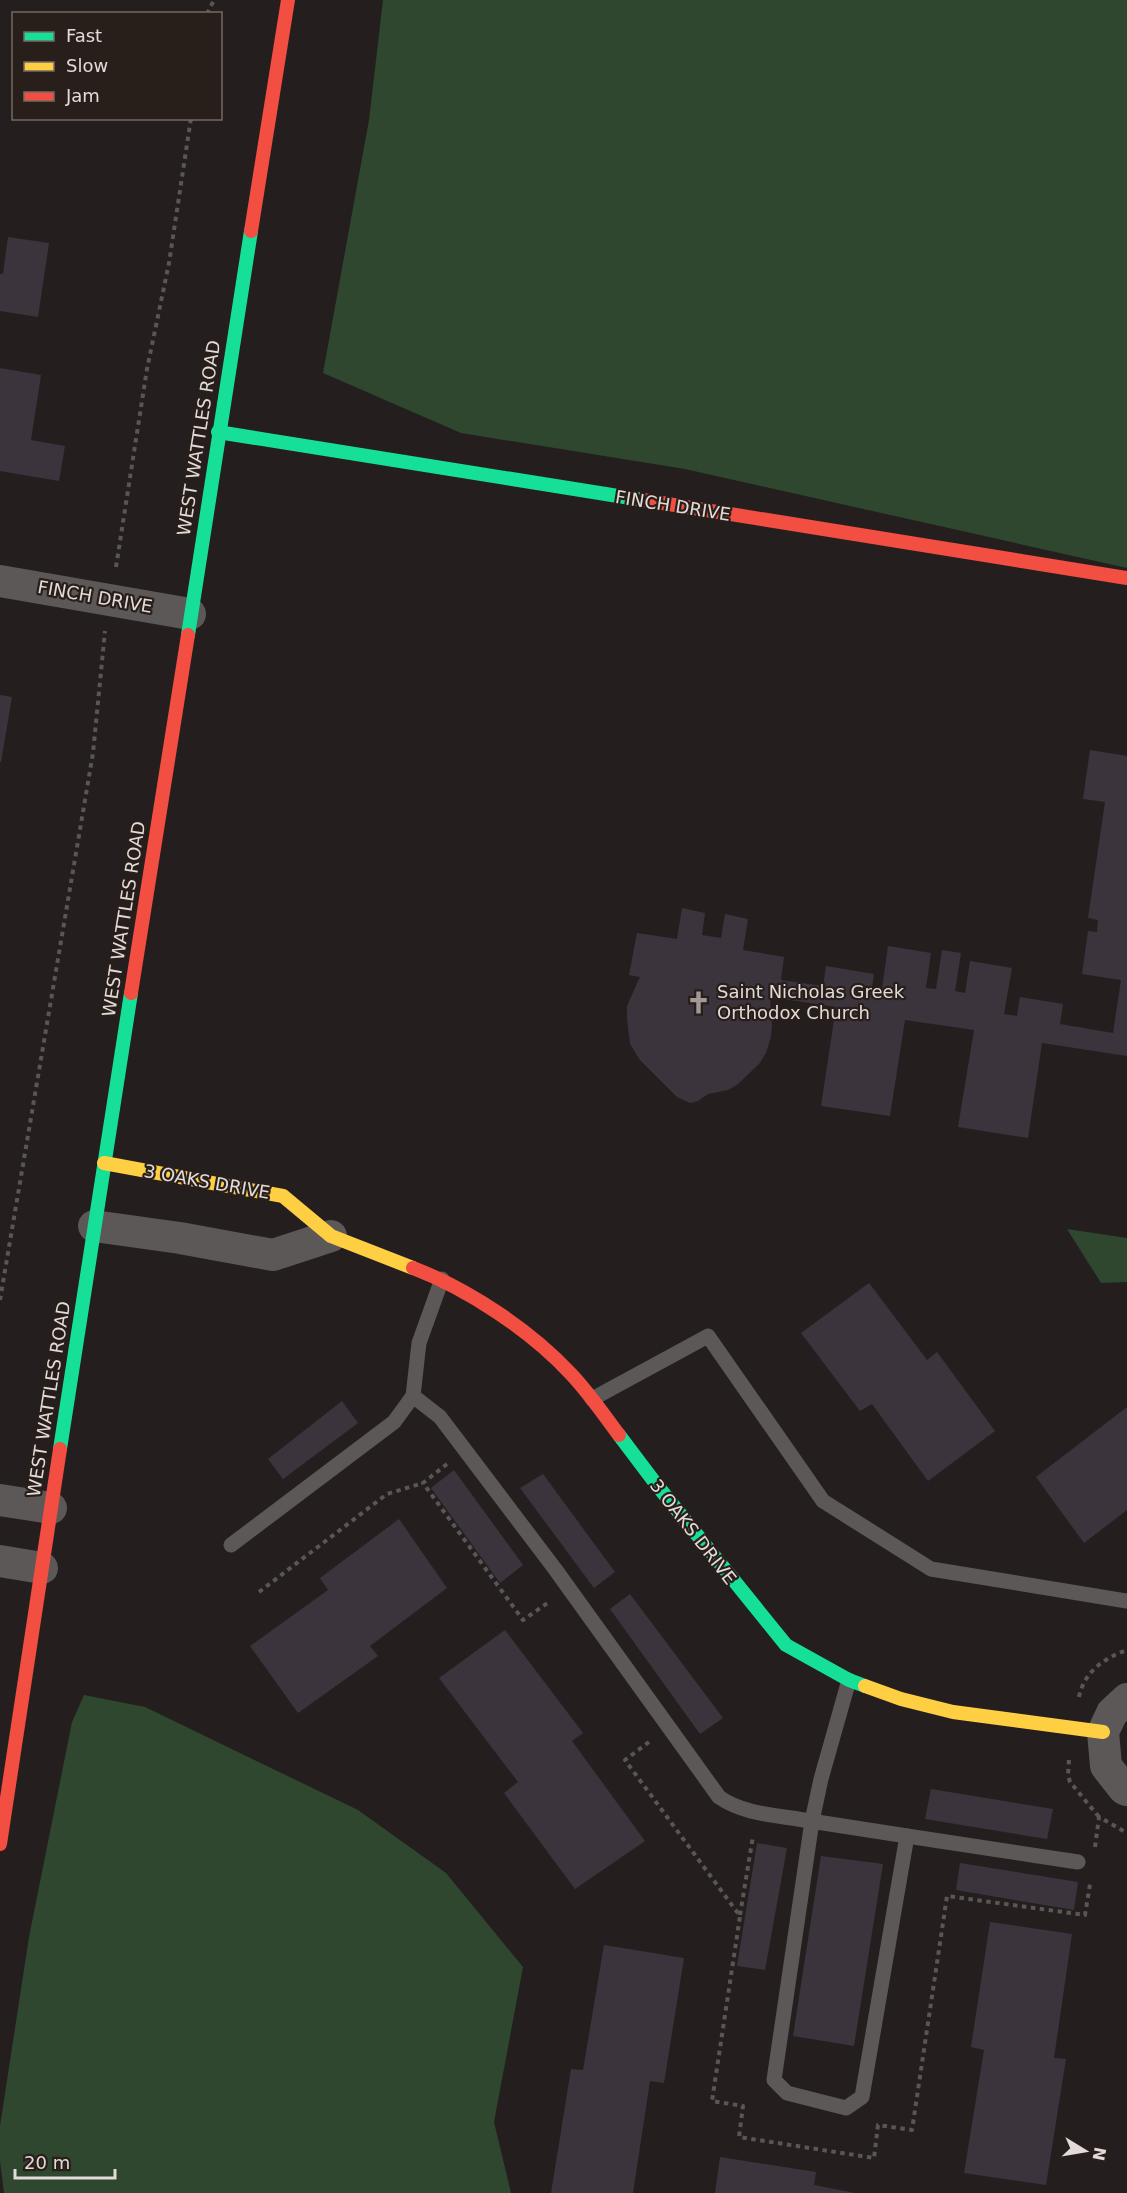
<svg xmlns="http://www.w3.org/2000/svg" width="1127" height="2193" font-family="'DejaVu Sans',sans-serif">
  <style>
    .green { fill: #2e472e }
    .building { fill: #3b343d }
    .lines { fill: none; stroke-linecap: round; stroke-linejoin: round }
    .path { stroke: #595655; stroke-width: 4; stroke-dasharray: 4.5 4.5; stroke-linecap: butt }
    .lane { stroke: #5b5857; stroke-width: 15 }
    .street { stroke: #5b5857; stroke-width: 32 }
    .fast { stroke: #16e098; stroke-width: 14 }
    .slow { stroke: #ffcf43; stroke-width: 14 }
    .jam { stroke: #f24e42; stroke-width: 14 }
    .labels { text-anchor: middle; stroke-width: 4.5; stroke-linejoin: round; paint-order: stroke }
    .street-label { font-size: 18px; fill: #e3dbd9; stroke: #281e1a }
    .poi-label { font-size: 18px; fill: #e3dbd9; stroke: #281e1a; text-anchor: start }
  </style>
  <rect width="100%" height="100%" fill="#241f1e"/>
  <!-- green -->
  <g class="green">
    <path d="M383 0H1127V568L685 469 461 433 323 373 369 120Z"/>
    <path d="M1067 1229 1127 1238V1282L1101 1283Z"/>
    <path d="M84 1695 145 1707 358 1810 446 1873 523 1967 494 2122 511 2193H4L0 2161V2126L29 1937 72 1722Z"/>
  </g>
  <!-- building -->
  <g class="building">
    <path d="M8 237 49 243 38 317 0 311V274H3Z"/>
    <path d="M0 368 41 375 31 440 65 446 59 481 0 471Z"/>
    <path d="M0 695 12 697 1 762H0Z"/>
    <path d="M1090 750 1127 756V1056L1042 1043 1028 1138 958 1127 974 1030 905 1020 890 1116 821 1106 836 1007 770 997 772 1025 771 1037 766 1053 759 1064 738 1084 728 1090 708 1094 698 1101 690 1103 677 1097 640 1060 630 1044 627 1018V1006L640 977 629 975 637 933 677 939 682 908 705 913 702 935 721 938 725 914 748 919 743 950 784 957 781 980 823 986 826 966 874 974 871 994 881 996 888 946 931 953 926 988 936 989 942 950 961 953 955 991 965 993 970 961 1012 968 1004 1014 1017 1016 1020 997 1063 1004 1060 1024 1113 1033 1121 980 1082 974 1088 931 1097 932 1098 920 1088 918 1105 802 1083 799Z"/>
    <path d="M869 1283 927 1360 937 1352 995 1431 928 1481 872 1404 860 1411 801 1333Z"/>
    <path d="M342 1401 358 1423 283 1479 268 1459Z"/>
    <path d="M1127 1407V1510L1084 1543 1036 1477Z"/>
    <path d="M454 1470 523 1565 500 1583 431 1488Z"/>
    <path d="M543 1474 615 1572 594 1588 520 1488Z"/>
    <path d="M399 1519 447 1588 370 1646 378 1656 298 1713 250 1646 328 1590 320 1578Z"/>
    <path d="M630 1594 723 1718 700 1734 610 1609Z"/>
    <path d="M505 1630 583 1733 572 1741 645 1841 575 1889 504 1793 518 1782 439 1678Z"/>
    <path d="M931 1789 1053 1809 1047 1839 925 1819Z"/>
    <path d="M757 1843 787 1848 765 1970 737 1966Z"/>
    <path d="M821 1856 883 1864 854 2046 793 2036Z"/>
    <path d="M960 1863 1078 1882 1074 1910 956 1890Z"/>
    <path d="M990 1922 1072 1934 1054 2058 1066 2059 1046 2185 964 2173 984 2050 971 2047Z"/>
    <path d="M604 1945 684 1958 664 2083 650 2081 633 2193H551L571 2069 583 2070Z"/>
    <path d="M720 2157 816 2172 814 2185 855 2193H715Z"/>
  </g>
  <g class="lines">
    <!-- path -->
    <g class="path">
      <path d="M207 14 214 0"/>
      <path d="M116 567 147 369 169 263 191 118"/>
      <path d="M0 1300 93 753 105 631"/>
      <path d="M447 1464 423 1483 523 1620 549 1602"/>
      <path d="M259 1592 387 1494 423 1483"/>
      <path d="M1079 1697C1084 1672 1104 1658 1127 1650"/>
      <path d="M649 1742 625 1760 740 1916 712 2101 743 2106 739 2137 874 2158 878 2125 912 2130 947 1896 1085 1915 1090 1884"/>
      <path d="M1069 1760 1068 1775 1070 1782 1099 1817"/>
      <path d="M1095 1847 1099 1817 1127 1833"/>
      <path d="M740 1915 753 1836"/>
    </g>
    <!-- lane -->
    <g class="lane">
      <path d="M442 1279 419 1343 413 1396 440 1417 555 1569 719 1797C743 1814 775 1815 804 1820 838 1825 873 1831 907 1836L862 2097 846 2108 787 2093 774 2080 812 1821 821 1779 849 1680"/>
      <path d="M592 1399 708 1336 823 1501 931 1569 1127 1601"/>
      <path d="M231 1545 394 1422 413 1396"/>
      <path d="M907 1836 1078 1862"/>
    </g>
    <!-- street -->
    <g class="street">
      <path d="M0 581 190 614"/>
      <path d="M94 1226 180 1238 273 1255 331 1236"/>
      <path d="M0 1500 51 1508"/>
      <path d="M0 1561 42 1568"/>
      <path d="M1127 1699 1112 1713 1103 1732 1106 1766 1124 1789 1127 1790"/>
    </g>
    <!-- fast -->
    <g class="fast">
      <path d="M218 432 643 500"/>
      <path d="M188 635 251 231"/>
      <path d="M619 1435 656 1484 786 1645 849 1680 865 1686"/>
      <path d="M60 1449 131 993"/>
    </g>
    <!-- slow -->
    <g class="slow">
      <path d="M104 1163 283 1196 331 1236 413 1268"/>
      <path d="M865 1686 901 1699 953 1712 1103 1732"/>
    </g>
    <!-- jam -->
    <g class="jam">
      <path d="M251 231 288 0"/>
      <path d="M643 500 1127 578"/>
      <path d="M131 993 188 635"/>
      <path d="M413 1268C468 1289 530 1330 571 1374 589 1393 604 1415 619 1435"/>
      <path d="M0 1844 60 1449"/>
    </g>
  </g>
  <!-- icons -->
  <defs>
    <symbol id="church-bare" viewBox="-9 -9 18 18"><path d="M-1.2-6h2.4v3.5h3.3v2.4h-3.3V6h-2.4V-.1h-3.3v-2.4h3.3Z" fill="#a09998" stroke="#281e1a" stroke-width="2.5" paint-order="stroke"/></symbol>
  </defs>
  <g fill-rule="evenodd">
    <use href="#church-bare" x="682" y="986" width="33" height="33"/>
  </g>
  <g class="labels">
    <!-- street labels -->
    <g class="street-label">
      <text transform="translate(199 438) rotate(-81)" y="6">WEST WATTLES ROAD</text>
      <text transform="translate(673 506) rotate(9)" y="6">FINCH DRIVE</text>
      <text transform="translate(95 597) rotate(10)" y="6">FINCH DRIVE</text>
      <text transform="translate(124 919) rotate(-81)" y="6">WEST WATTLES ROAD</text>
      <text transform="translate(207 1182) rotate(10)" y="6">3 OAKS DRIVE</text>
      <text transform="translate(49 1399) rotate(-81)" y="6">WEST WATTLES ROAD</text>
      <text transform="translate(693 1532) rotate(52)" y="6">3 OAKS DRIVE</text>
    </g>
    <!-- poi labels -->
    <g class="poi-label">
      <text x="717" y="998">Saint Nicholas Greek<tspan x="717" dy="21">Orthodox Church</tspan></text>
    </g>
  </g>
  <!-- legend -->
  <rect x="12" y="12" width="210" height="108" fill="#281e1a" stroke="#736a66" stroke-width="1.5"/>
  <rect x="24" y="32" width="30" height="9" fill="#16e098" stroke="#736a66" stroke-width="1.5"/>
  <text x="66" y="42" font-size="18" fill="#e3dbd9">Fast</text>
  <rect x="24" y="62" width="30" height="9" fill="#ffcf43" stroke="#736a66" stroke-width="1.5"/>
  <text x="66" y="72" font-size="18" fill="#e3dbd9">Slow</text>
  <rect x="24" y="92" width="30" height="9" fill="#f24e42" stroke="#736a66" stroke-width="1.5"/>
  <text x="66" y="102" font-size="18" fill="#e3dbd9">Jam</text>
  <!-- north arrow -->
  <g transform="translate(1085 2151) rotate(101)" stroke="#281e1a" stroke-width="4.5" paint-order="stroke">
  <path d="M0-4.5L10 22L0 15L-10 22Z" fill="#e3dbd9"/>
  <text y="-9" font-size="16" font-weight="bold" text-anchor="middle" fill="#e3dbd9">N</text>
  </g>
  <!-- scale -->
  <path d="M15 2169v9h100v-9" fill="none" stroke="#e3dbd9" stroke-width="3"/>
  <text x="24" y="2169" font-size="18" fill="#e3dbd9" stroke="#281e1a" stroke-width="4.5" paint-order="stroke">20 m</text>
</svg>
